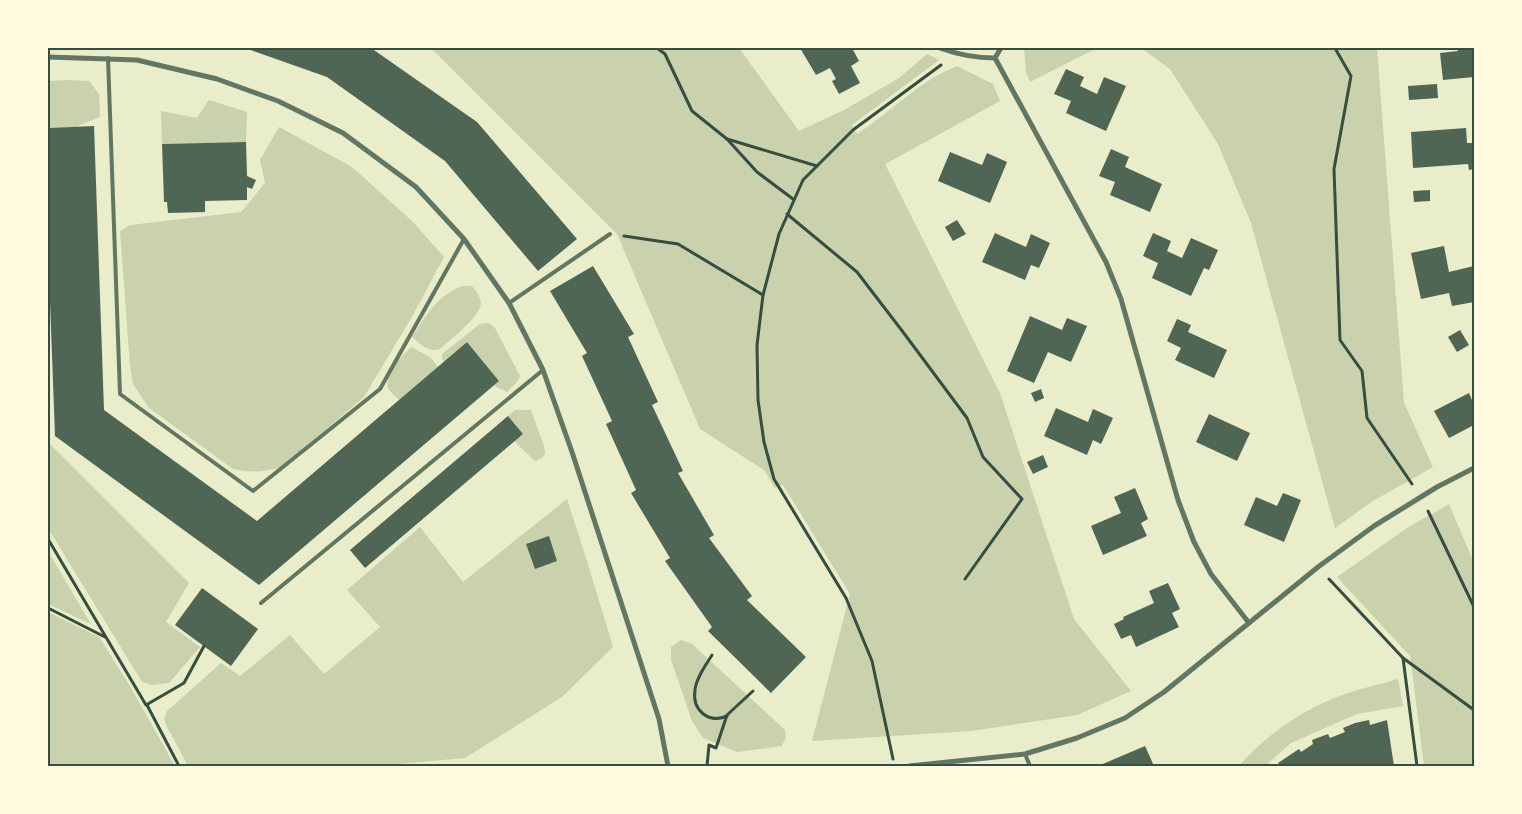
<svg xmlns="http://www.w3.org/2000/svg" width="1522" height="814" font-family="Lato,sans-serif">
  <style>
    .green { fill: #cad2ad }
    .building { fill: #4f6655 }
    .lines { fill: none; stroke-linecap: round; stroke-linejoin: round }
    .path { stroke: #344e41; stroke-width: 3 }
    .service { stroke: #617663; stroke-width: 4 }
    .minor { stroke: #617663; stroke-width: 5 }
    .neatline { fill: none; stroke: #344e41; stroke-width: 2 }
  </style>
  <rect width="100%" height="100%" fill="#e9edc9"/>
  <!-- green -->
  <g class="green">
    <path d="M426 48H739L799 131 844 110 899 78 927 54 939 60 852 125 857 134C891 112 919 81 957 66L993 84 1000 101 885 164 1000 393 1074 619 1131 691 1077 715 971 731 812 741 850 594 783 485 775 488 764 470 700 429 617 234 434 51Z"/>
    <path d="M1024 48H1097L1030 82 1026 73Z"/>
    <path d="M1141 48H1377L1404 403 1433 467 1373 501 1335 528 1251 223 1218 144 1170 69Z"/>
    <path d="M69 80 89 81 99 94 100 117 75 127 48 128V81Z"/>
    <path d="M209 100 247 112 246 142 162 144 161 111 197 118Z"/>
    <path d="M279 127 352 167 413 222 444 257 413 315 364 397 282 467C265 472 251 473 233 469L149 408 133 384 130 366 120 231 131 225 241 212 265 183 260 160Z"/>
    <path d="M463 286H472C476 291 480 296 481 303 481 316 450 340 440 349 428 353 421 344 412 337 426 316 438 294 463 286Z"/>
    <path d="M489 323 495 328 520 376 517 382 507 392 494 386 499 381 467 342 444 362 442 358V354L480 324Z"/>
    <path d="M412 347 431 358 438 367 399 400C396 397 390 392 388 388 384 376 403 353 412 347Z"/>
    <path d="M515 410H531L544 446 545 454 542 458 535 461 514 441 523 434 508 416Z"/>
    <path d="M48 442 189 583 166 622 200 647 169 683 153 685 142 682 48 528Z"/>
    <path d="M567 499 587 561 613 647 562 697 465 758 375 766H188L166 725 164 719 167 711 221 663 240 676 290 635 324 674 380 627 347 590 420 527 463 582Z"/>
    <path d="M1449 504 1474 563V766H1424L1410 656 1337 577 1407 528Z"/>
    <path d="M48 551 91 624 48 604Z"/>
    <path d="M48 612 99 637 130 686 175 766H48Z"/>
    <path d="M681 640 692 644 785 730 786 737 782 746 737 752 703 738 692 721 671 660V647Z"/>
    <path d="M1398 679 1403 706 1357 714 1291 743 1265 766H1239C1263 738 1298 713 1332 699 1353 690 1377 685 1398 679Z"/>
  </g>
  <!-- building -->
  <g class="building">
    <path d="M245 48H371L477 122 577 239 538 271 445 161 327 77Z"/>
    <path d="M800 48H852L859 61 851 66 860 83 839 94 832 81 836 79 830 68 816 75Z"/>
    <path d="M1457 48H1474V77L1443 80 1440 53 1458 51Z"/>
    <path d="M1066 69 1084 77 1080 86 1097 94 1104 77 1126 86 1106 131 1066 113 1071 101 1054 94Z"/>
    <path d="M1437 84 1438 98 1409 100 1408 86Z"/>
    <path d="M94 126 104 410 257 521 467 342 499 381 259 585 55 436 48 247V128Z"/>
    <path d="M1466 128 1467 143H1474V169L1469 170 1468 164 1413 168 1411 132Z"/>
    <path d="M246 142 247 176 256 180 252 189 247 187V200L205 201V212L168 213 167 202H164L162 144Z"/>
    <path d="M1111 149 1129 157 1125 167 1162 184 1150 212 1110 195 1115 182 1099 176Z"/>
    <path d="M950 152 982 165 987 153 1007 162 990 203 938 181Z"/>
    <path d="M1430 190V201L1414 202 1413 191Z"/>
    <path d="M957 220 966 234 953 241 945 227Z"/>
    <path d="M995 233 1026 247 1031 234 1050 243 1039 268 1031 265 1025 280 982 262Z"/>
    <path d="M1153 233 1171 241 1167 251 1182 258 1191 238 1218 250 1209 270 1204 268 1191 296 1152 278 1158 263 1143 256Z"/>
    <path d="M1444 246 1449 272 1474 266V302L1452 306 1449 293 1421 299 1411 253Z"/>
    <path d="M593 266 634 334 628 337 658 402 652 405 683 471 678 473 714 535 709 538 752 596 747 600 806 657 771 693 708 631 712 627 665 561 670 558 631 493 636 490 606 424 612 421 582 356 587 353 550 291Z"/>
    <path d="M1030 316 1062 330 1067 318 1087 326 1071 362 1048 352 1034 383 1007 371Z"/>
    <path d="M1177 319 1191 325 1188 332 1227 350 1214 378 1175 360 1181 348 1167 341Z"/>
    <path d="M1460 330 1469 345 1457 352 1448 337Z"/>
    <path d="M1041 389 1044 398 1035 402 1031 393Z"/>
    <path d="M1469 393 1474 405V425L1449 438 1434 411Z"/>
    <path d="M1056 408 1088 422 1093 409 1113 418 1101 444 1093 440 1087 455 1044 436Z"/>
    <path d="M1209 414 1250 433 1237 461 1196 442Z"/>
    <path d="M508 416 523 434 365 568 350 550Z"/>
    <path d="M1043 455 1048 467 1033 474 1027 462Z"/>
    <path d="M1135 488 1148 519 1141 523 1147 536 1103 555 1091 526 1121 513 1114 497Z"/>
    <path d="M1283 493 1301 500 1284 542 1244 525 1256 497 1277 506Z"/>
    <path d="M549 536 557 561 535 569 526 544Z"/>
    <path d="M1168 583 1180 609 1172 613 1179 627 1136 647 1131 635 1121 639 1114 624 1124 619 1123 617 1154 603 1149 591Z"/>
    <path d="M202 588 258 629 231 666 175 625Z"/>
    <path d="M1369 720 1370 725 1387 720 1394 766H1280L1278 763 1299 749 1301 752 1313 744 1312 740 1328 734 1330 738 1345 732 1343 728 1355 723Z"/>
    <path d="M1145 746 1154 766H1098Z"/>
  </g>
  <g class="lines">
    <!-- path -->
    <g class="path">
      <path d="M657 48 665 54 692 111 727 139 757 172 793 199"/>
      <path d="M1336 48V50L1351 76 1334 169 1340 340 1362 371 1367 418 1412 484"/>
      <path d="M727 139 817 166"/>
      <path d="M787 214 857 272 903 332 967 418 983 457 1022 499 965 579"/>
      <path d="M624 236 678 244 763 295"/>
      <path d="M1428 511 1474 607"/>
      <path d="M48 539 146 705 184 683 204 646"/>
      <path d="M1329 579 1403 658 1417 766"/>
      <path d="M48 608 105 637"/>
      <path d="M712 655C706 665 696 678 695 690 692 710 708 724 727 716"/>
      <path d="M1403 658 1474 710"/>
      <path d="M147 705 179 766"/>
      <path d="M893 759 872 661 846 598 774 479 764 442 758 400 757 345 763 295 779 234 803 180 853 130 941 65"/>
      <path d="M707 766 709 745 716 748 727 715 753 691"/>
    </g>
    <!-- service -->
    <g class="service">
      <path d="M108 58 120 394 253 491 380 389 464 239"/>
      <path d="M509 303 610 234"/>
      <path d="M261 603 543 370"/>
      <path d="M1025 754 1030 766"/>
    </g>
    <!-- minor -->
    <g class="minor">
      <path d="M940 48C959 55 975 58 995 58"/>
      <path d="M1001 48 995 58 1106 262 1121 299 1178 500 1194 542 1211 574 1249 623"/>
      <path d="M48 57 137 60 217 79 278 101 343 133 416 187 464 239 509 303 543 370 572 452 659 719 668 766"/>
      <path d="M909 766 1025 754 1077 738 1125 718 1164 692 1318 567 1374 526 1437 487 1474 468"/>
    </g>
  </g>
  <!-- border -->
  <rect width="1522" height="814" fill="none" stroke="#fefae0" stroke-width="98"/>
  <rect x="49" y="49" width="1424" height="716" class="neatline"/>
</svg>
